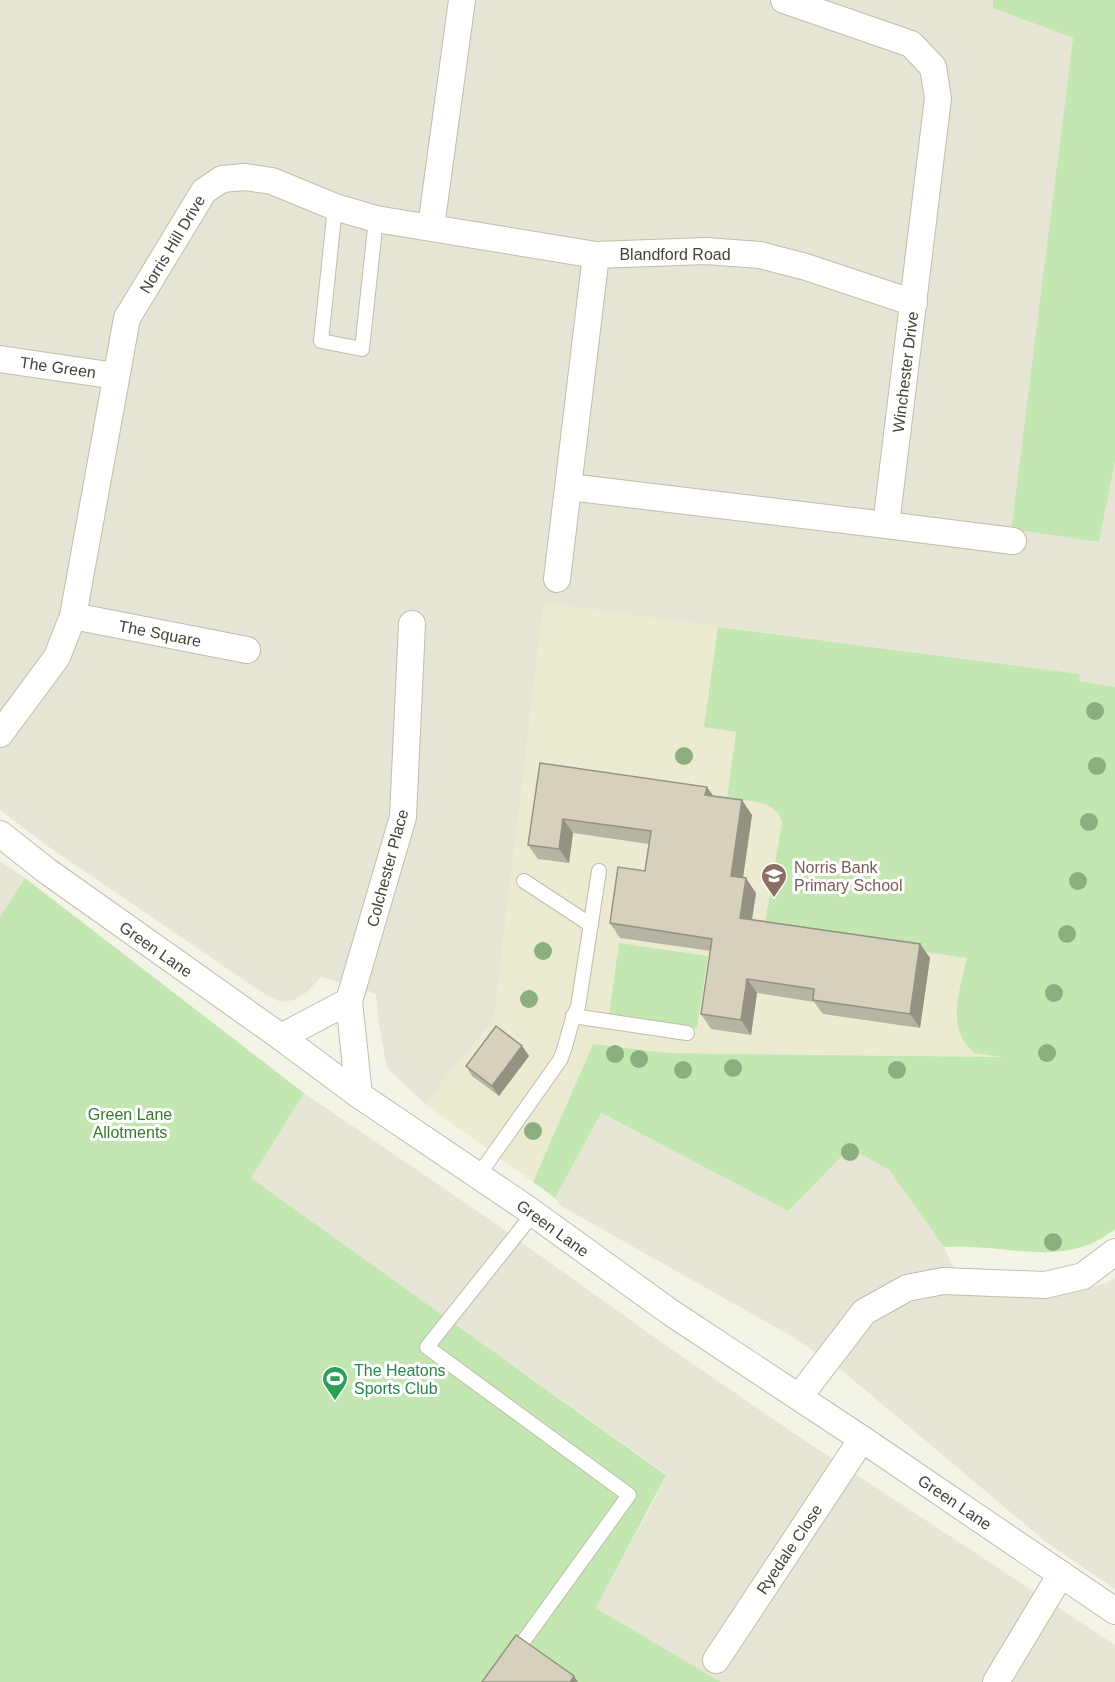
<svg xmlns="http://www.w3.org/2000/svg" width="1115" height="1682" font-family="Helvetica,sans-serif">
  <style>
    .residential { fill: #e7e6d6 }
    .education { fill: #ecebd2 }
    .green { fill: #c3e7b1 }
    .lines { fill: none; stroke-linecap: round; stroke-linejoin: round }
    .lane-casing { stroke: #bfbdaa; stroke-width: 16 }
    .street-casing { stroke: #bfbdaa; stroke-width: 28 }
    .lane { stroke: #fff; stroke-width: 14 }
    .street { stroke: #fff; stroke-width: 26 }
    .tree { fill: #8caf80 }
    .wall { fill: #b7b4a3 }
    .shaded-wall { fill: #959284 }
    .building { fill: #d5d1bd; stroke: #959284; stroke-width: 1.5 }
    .labels { text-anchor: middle; stroke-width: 6; stroke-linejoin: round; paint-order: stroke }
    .street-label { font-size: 16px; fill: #474437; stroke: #fff }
    .education-label { font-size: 16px; fill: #785e54; stroke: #fff; text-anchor: start }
    .park-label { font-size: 16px; fill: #36782b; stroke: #fff }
    .leisure-label { font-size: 16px; fill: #27864d; stroke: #fff; text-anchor: start }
  </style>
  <rect width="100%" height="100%" fill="#f4f3e8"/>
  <!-- residential -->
  <g class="residential">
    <path d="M0 0H993V8L1073 38 1011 528 1099 542 1115 462V687L1079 681V674L544 604 494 1020 425 1104 387 1068 379 1025 376 994 321 977 307 992 294 1000 281 1002 266 995 46 845 0 810Z"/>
    <path d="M0 861 25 878 0 917Z"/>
    <path d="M304 1093 486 1217 671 1349 804 1440 1115 1645V1682H721L596 1608 656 1496 666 1474 250 1178Z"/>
    <path d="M600 1113 788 1211 850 1148 889 1170 944 1247 964 1289 1073 1291 1104 1284 1115 1278V1589L1046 1542 845 1373 793 1337 561 1206 555 1198Z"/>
  </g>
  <!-- education -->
  <path class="education" d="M544 603 1080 674 1012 1057 668 1053 593 1044 533 1182 425 1104 494 1020Z"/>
  <!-- green -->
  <g class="green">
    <path d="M993 0H1115V462L1099 542 1011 529 1073 38 993 8Z"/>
    <path d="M718 627 1080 674 1079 681 1115 687V1229C1064 1271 1002 1242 944 1247L889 1170 850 1148 788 1211 601 1113 555 1198 533 1182 593 1044 668 1053 1002 1057 974 1053C970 1049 965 1044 962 1038 950 1013 962 983 967 958L764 929 782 822C775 799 747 801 727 799L736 732 704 727Z"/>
    <path d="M25 878 304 1093 251 1178 666 1475 596 1608 721 1682H0V917Z"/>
    <path d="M619 943 708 956 697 1028 609 1015Z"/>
  </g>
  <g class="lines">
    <defs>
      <g id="lane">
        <path d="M335 207 321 341 362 349 376 219"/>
        <path d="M524 881 591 925"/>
        <path d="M573 1016 687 1033"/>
        <path d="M478 1176 560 1060C568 1043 569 1023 578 1007L599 871"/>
        <path d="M494 1682 629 1495 427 1347 533 1214"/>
      </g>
      <g id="street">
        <path d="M431 227 462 0"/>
        <path d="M0 359 116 376"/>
        <path d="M569 487 886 525 938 98 933 67 911 44 784 0"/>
        <path d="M886 525 1013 541"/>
        <path d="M557 579 596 255"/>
        <path d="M73 616 247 650"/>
        <path d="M0 734 57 657 73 616 127 318 204 191 222 179 245 177 272 181 335 207 376 219 596 255 706 251 760 255 806 267 914 303"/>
        <path d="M0 834 47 871 281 1037 359 1095 526 1208 670 1312 862 1439 1115 1611"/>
        <path d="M281 1037 349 1001"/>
        <path d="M359 1095 349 1001 403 817 412 624"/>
        <path d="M799 1397 864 1312 907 1288 943 1281 1045 1285 1083 1276 1115 1252"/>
        <path d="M716 1660 862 1439"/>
        <path d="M996 1682 1061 1574"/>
      </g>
    </defs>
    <!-- lane casing -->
    <use href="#lane" class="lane-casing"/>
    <!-- street casing -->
    <use href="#street" class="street-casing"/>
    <!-- lane -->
    <use href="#lane" class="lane"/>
    <!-- street -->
    <use href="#street" class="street"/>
  </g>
  <!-- trees -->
  <g class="tree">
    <circle cx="1095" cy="711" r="9"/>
    <circle cx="684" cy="756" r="9"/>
    <circle cx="1097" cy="766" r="9"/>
    <circle cx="1089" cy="822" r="9"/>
    <circle cx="1078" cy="881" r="9"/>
    <circle cx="1067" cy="934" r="9"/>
    <circle cx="543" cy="951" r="9"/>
    <circle cx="1054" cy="993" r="9"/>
    <circle cx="529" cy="999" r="9"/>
    <circle cx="1047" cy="1053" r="9"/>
    <circle cx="615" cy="1054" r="9"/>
    <circle cx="639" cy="1059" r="9"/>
    <circle cx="733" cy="1068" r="9"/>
    <circle cx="683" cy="1070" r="9"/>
    <circle cx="897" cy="1070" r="9"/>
    <circle cx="533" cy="1131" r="9"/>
    <circle cx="850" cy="1152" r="9"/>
    <circle cx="1053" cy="1242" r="9"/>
  </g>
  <!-- wall -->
  <g class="wall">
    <path d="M540 763 713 796 752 815 743 878 756 893 752 919 920 944 930 958 920 1028 823 1014 814 1002 757 993 751 1035 711 1029 701 1014 711 951 620 938 610 923 645 871 649 844 573 833 569 863 538 859 528 845Z"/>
    <path d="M522 1046 529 1056 499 1096 472 1076 466 1066Z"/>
  </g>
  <!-- shaded-wall -->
  <g class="shaded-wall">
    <path d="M707 787 717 801 705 795Z"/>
    <path d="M742 800 752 815 741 891 731 876Z"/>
    <path d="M563 819 573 833 569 863 559 849Z"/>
    <path d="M746 878 756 893 750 932 740 918Z"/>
    <path d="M920 944 930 958 920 1028 910 1014Z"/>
    <path d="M747 979 757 993 751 1035 741 1020Z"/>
    <path d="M522 1046 529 1056 499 1096 492 1086Z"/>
    <path d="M574 1676 578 1682H570Z"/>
  </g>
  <!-- building -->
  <g class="building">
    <path d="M540 763 707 787 705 795 742 800 731 876 746 878 740 918 920 944 910 1014 813 1000 814 989 747 979 741 1020 701 1014 712 939 610 923 618 867 645 871 651 831 563 819 559 849 528 845Z"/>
    <path d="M496 1026 522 1046 492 1086 466 1066Z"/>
    <path d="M516 1635 574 1676 570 1682H482Z"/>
  </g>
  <!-- icons -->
  <defs>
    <symbol id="school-pin" viewBox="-11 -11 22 30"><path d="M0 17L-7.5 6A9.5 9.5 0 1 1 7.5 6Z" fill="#8d6e63" stroke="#fff"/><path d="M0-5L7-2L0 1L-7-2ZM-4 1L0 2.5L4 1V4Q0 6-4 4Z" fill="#fff"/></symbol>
    <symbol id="stadium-pin" viewBox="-11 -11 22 30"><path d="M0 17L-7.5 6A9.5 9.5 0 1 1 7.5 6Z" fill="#2e9e5b" stroke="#fff"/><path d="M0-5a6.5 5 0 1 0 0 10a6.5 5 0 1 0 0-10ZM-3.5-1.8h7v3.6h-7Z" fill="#fff"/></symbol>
  </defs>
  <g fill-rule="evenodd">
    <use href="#school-pin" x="759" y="861" width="30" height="40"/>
    <use href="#stadium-pin" x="320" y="1364" width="30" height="40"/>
  </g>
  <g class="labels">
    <!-- street labels -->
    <g class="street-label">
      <text transform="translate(172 244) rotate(-59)" y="6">Norris Hill Drive</text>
      <text x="675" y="260">Blandford Road</text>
      <text transform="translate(58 367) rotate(8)" y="6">The Green</text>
      <text transform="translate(905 372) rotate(-83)" y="6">Winchester Drive</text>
      <text transform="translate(160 633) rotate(11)" y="6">The Square</text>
      <text transform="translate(387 868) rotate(-75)" y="6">Colchester Place</text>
      <text transform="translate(156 949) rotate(35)" y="6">Green Lane</text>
      <text transform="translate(553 1228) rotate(36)" y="6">Green Lane</text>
      <text transform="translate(955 1502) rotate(34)" y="6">Green Lane</text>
      <text transform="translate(789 1549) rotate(-56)" y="6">Ryedale Close</text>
    </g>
    <!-- education labels -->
    <g class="education-label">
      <text x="794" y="873">Norris Bank<tspan x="794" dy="18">Primary School</tspan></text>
    </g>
    <!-- park labels -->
    <g class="park-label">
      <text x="130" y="1120">Green Lane<tspan x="130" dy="18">Allotments</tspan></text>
    </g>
    <!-- leisure labels -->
    <g class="leisure-label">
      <text x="354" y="1376">The Heatons<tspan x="354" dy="18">Sports Club</tspan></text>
    </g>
  </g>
</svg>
